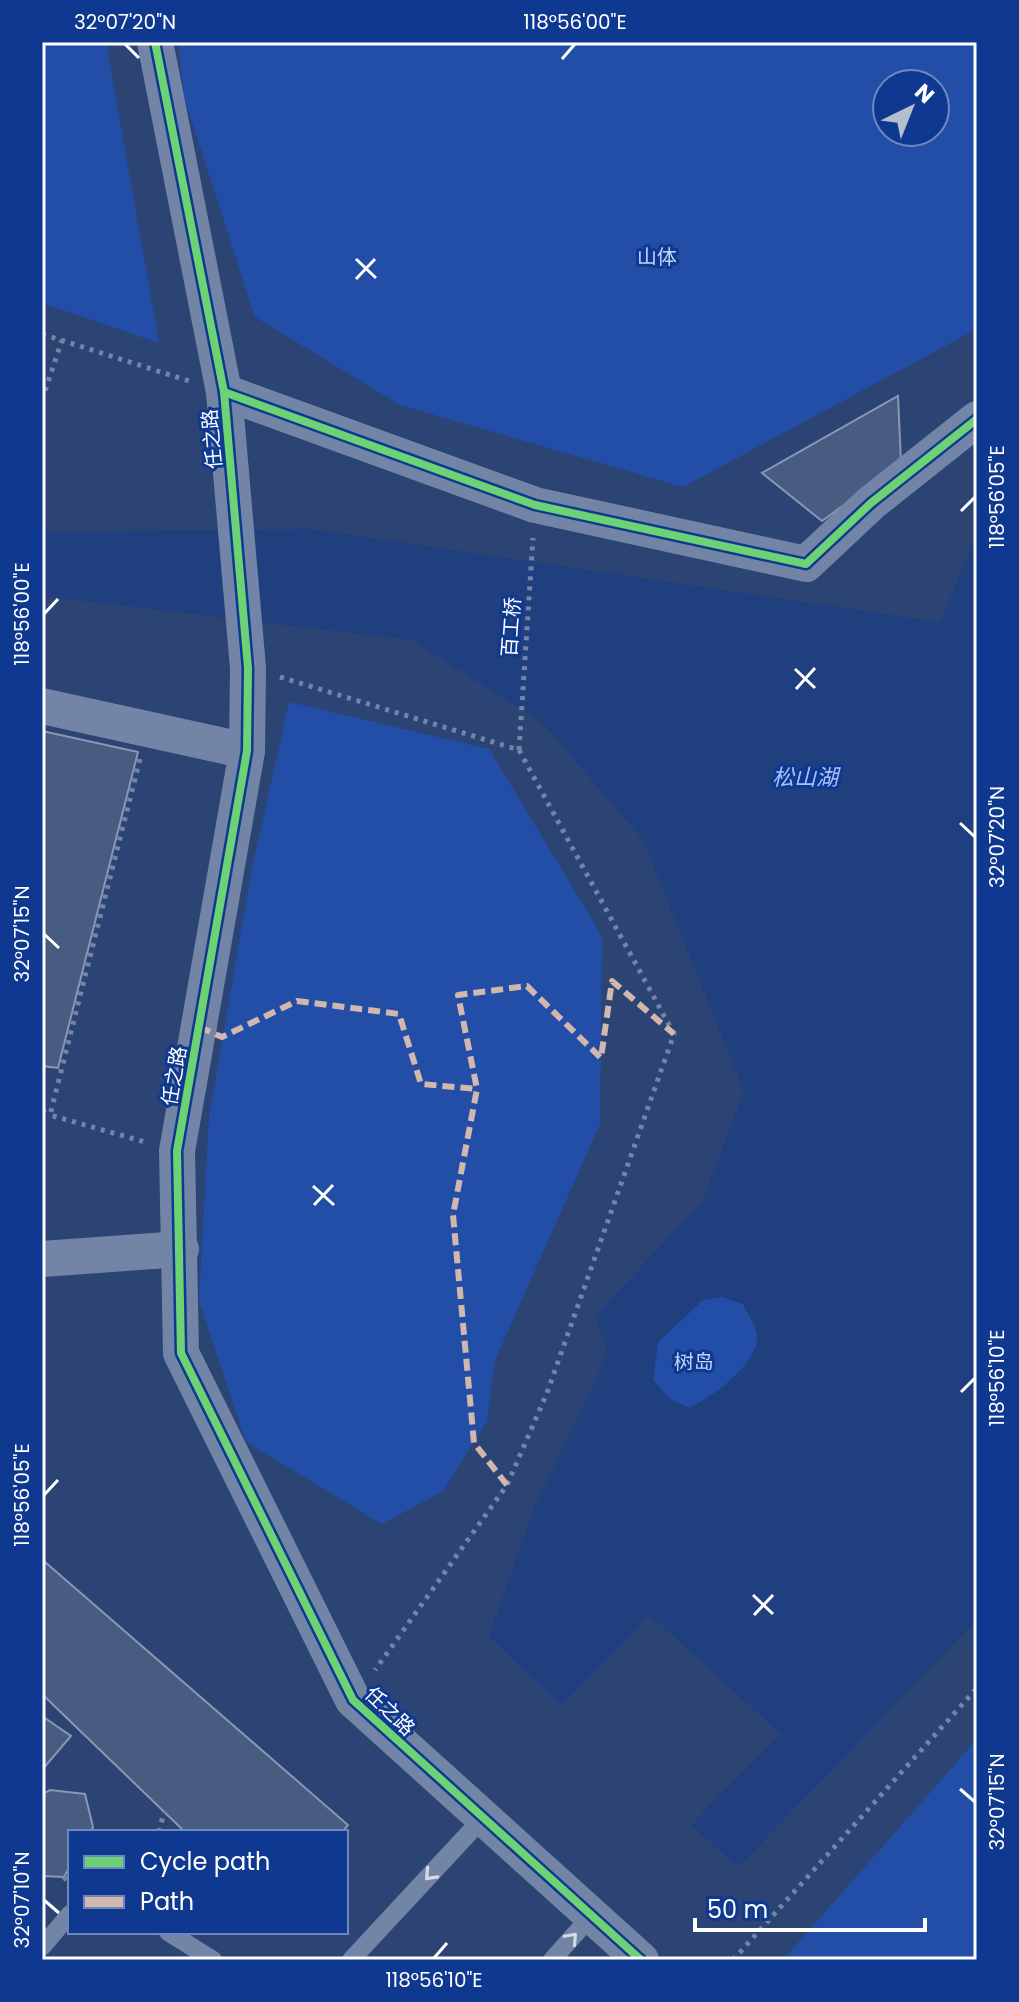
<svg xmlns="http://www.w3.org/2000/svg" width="1019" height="2002" font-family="Poppins,'Noto Sans SC',sans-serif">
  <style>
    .green { fill: #224ea7; fill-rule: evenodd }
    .water { fill: #203f7e; fill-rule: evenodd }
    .building { fill: #485b81; stroke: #8898b4; stroke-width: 2 }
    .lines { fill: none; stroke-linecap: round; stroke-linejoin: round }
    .path { stroke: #7385a6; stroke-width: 5; stroke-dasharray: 4 6; stroke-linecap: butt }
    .lane { stroke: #7385a6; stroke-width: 18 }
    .street { stroke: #7385a6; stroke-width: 36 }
    .quiet { stroke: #d1b7ad; stroke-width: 6; stroke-dasharray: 12 6; stroke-linecap: butt }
    .cycleway-casing { stroke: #0f3990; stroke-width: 13 }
    .cycleway { stroke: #6cd273; stroke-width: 8 }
    .oneway { stroke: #d5dae4 }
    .ticks { fill: none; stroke: #fff; stroke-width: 3 }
    .labels { text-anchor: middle; stroke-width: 6; stroke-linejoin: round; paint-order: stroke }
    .park-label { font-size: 20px; fill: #c0d5fe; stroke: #0f3990 }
    .street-label { font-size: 20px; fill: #fff; stroke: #0f3990 }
    .water-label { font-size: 22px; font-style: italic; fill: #a5c2fa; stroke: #0f3990 }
    .neatline { fill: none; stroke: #fff; stroke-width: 3 }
    .ticks-label { font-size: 20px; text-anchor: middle; fill: #fff }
  </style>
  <rect width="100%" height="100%" fill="#2c4473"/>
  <!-- green -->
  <g class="green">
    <path d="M42 42H106L159 343 42 303Z"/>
    <path d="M178 42H977V329L683 487 400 405 255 317 185 100ZM935 84V132H887V84Z"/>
    <path d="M289 702 489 749 602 936 600 1124 495 1360 487 1421 443 1491 382 1524 246 1442 199 1300 209 1117 251 873Z"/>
    <path d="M722 1297 743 1304C747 1313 756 1325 757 1334 761 1363 712 1397 690 1408L670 1399 653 1381 658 1342 703 1300Z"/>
    <path d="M977 1739V1960H783Z"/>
  </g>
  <!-- water -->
  <path class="water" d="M311 529 940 622 977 534V1620L738 1867 691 1825 781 1734 650 1615 561 1705 489 1636 535 1506 608 1353 596 1316 703 1200 744 1091 643 840 543 723 411 640 42 596V532ZM722 1297 743 1304C747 1313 756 1325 757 1334 761 1362 712 1397 690 1408L670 1399 653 1380 658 1342 703 1300Z"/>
  <!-- building -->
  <g class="building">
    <path d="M898 396 901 463 822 521 762 473Z"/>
    <path d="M42 731 138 752 58 1068 42 1066Z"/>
    <path d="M45 1562 348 1825 342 1832H185L42 1694V1564Z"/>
    <path d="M42 1716 71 1736 42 1770Z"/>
    <path d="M50 1790 85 1794 93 1827 90 1832H70V1866L64 1877 42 1876V1794Z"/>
  </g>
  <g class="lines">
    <!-- path -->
    <g class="path">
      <path d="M42 334 189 381"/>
      <path d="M42 400 62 340"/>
      <path d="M280 677 519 750 674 1034 547 1393 507 1485 375 1670"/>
      <path d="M519 750 533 538"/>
      <path d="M140 759 50 1115 145 1142"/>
      <path d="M42 1111 50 1115"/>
      <path d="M159 1832 164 1812"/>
      <path d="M64 1877 70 1885"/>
      <path d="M733 1960 977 1688"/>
    </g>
    <!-- lane -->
    <g class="lane">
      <path d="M168 1932 213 1960"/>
      <path d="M42 1947 70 1914"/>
      <path d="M351 1960 483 1818"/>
      <path d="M552 1960 592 1915"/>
    </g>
    <!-- street -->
    <g class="street">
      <path d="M155 42 224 392 248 668 247 751 177 1151 181 1353 353 1700 641 1960"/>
      <path d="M224 392 535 505 806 564 871 503 977 419"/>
      <path d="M42 706 247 751"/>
      <path d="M42 1259 181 1249"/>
    </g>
    <!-- quiet -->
    <g class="quiet">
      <path d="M199 1027 222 1037 297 1001 399 1014 421 1084 477 1089"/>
      <path d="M507 1485 474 1443 453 1215 477 1089 458 995 527 986 601 1058 612 981 674 1034"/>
    </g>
    <defs>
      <g id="cycleway">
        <path d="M155 42 224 392 248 668 247 751 177 1151 181 1353 353 1700 641 1960"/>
        <path d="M224 392 535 505 806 564 871 503 977 419"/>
      </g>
    </defs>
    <!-- cycleway casing -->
    <use href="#cycleway" class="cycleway-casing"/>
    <!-- cycleway -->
    <use href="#cycleway" class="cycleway"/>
  </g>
  <!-- one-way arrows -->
  <defs><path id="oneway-chevron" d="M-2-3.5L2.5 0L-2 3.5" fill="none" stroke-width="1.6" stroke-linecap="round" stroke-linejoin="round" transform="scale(2)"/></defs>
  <g class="oneway">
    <use href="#oneway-chevron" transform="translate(430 1875) rotate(133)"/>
    <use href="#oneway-chevron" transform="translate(572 1938) rotate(-48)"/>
  </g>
  <!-- ticks -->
  <path class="ticks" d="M125 44 139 58M562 59 575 44M356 259 376 278M356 279 375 259M961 511 975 497M44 614 58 599M795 669 815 688M796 689 815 668M960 823 975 837M44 934 59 948M313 1186 334 1205M314 1205 333 1185M961 1392 975 1378M44 1495 58 1480M753 1595 773 1614M754 1615 773 1595M960 1789 975 1802M44 1900 59 1913M434 1958 447 1943"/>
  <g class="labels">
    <!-- park labels -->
    <g class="park-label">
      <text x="657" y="264">山体</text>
      <text x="694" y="1369">树岛</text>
    </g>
    <!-- street labels -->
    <g class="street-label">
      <text transform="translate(212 439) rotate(-95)" y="7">任之路</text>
      <text transform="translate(511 627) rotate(-86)" y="7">百工桥</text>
      <text transform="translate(174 1076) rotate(-80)" y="7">任之路</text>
      <text transform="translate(390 1711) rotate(44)" y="7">任之路</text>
    </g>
    <!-- water labels -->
    <g class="water-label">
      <text x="805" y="785">松山湖</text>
    </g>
  </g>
  <!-- border -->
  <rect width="1019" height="2002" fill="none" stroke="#0f3990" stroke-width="88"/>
  <!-- legend -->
  <rect x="68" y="1830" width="280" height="104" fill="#0f3990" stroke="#6f88bc" stroke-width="2"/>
  <rect x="84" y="1856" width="40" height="12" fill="#6cd273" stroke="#6f88bc" stroke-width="2"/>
  <text x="140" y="1870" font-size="24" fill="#ffffff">Cycle path</text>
  <rect x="84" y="1896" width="40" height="12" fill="#d1b7ad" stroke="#6f88bc" stroke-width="2"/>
  <text x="140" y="1910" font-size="24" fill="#ffffff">Path</text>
  <!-- north arrow -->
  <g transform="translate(911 108) rotate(43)"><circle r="38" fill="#0f3990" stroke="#6f88bc" stroke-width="2"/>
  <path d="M0-6L14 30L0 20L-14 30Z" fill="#b5bece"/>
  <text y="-12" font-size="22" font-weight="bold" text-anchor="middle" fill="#ffffff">N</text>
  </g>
  <!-- scale -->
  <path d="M695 1918v12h230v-12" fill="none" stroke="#ffffff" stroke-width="4"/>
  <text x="707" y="1918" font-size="24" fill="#ffffff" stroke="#0f3990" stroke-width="6" paint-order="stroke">50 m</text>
  <rect x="44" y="44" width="931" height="1914" class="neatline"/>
  <g class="ticks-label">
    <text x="125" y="29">32°07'20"N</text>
    <text x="575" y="29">118°56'00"E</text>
    <text transform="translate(997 497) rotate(-90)" y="7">118°56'05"E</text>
    <text transform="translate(22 614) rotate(-90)" y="7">118°56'00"E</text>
    <text transform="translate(997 837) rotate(-90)" y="7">32°07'20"N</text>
    <text transform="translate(22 934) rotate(-90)" y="7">32°07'15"N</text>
    <text transform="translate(997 1378) rotate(-90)" y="7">118°56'10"E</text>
    <text transform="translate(22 1495) rotate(-90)" y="7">118°56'05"E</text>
    <text transform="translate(997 1802) rotate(-90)" y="7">32°07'15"N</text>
    <text transform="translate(22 1900) rotate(-90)" y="7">32°07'10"N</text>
    <text x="434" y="1987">118°56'10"E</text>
  </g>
</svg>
